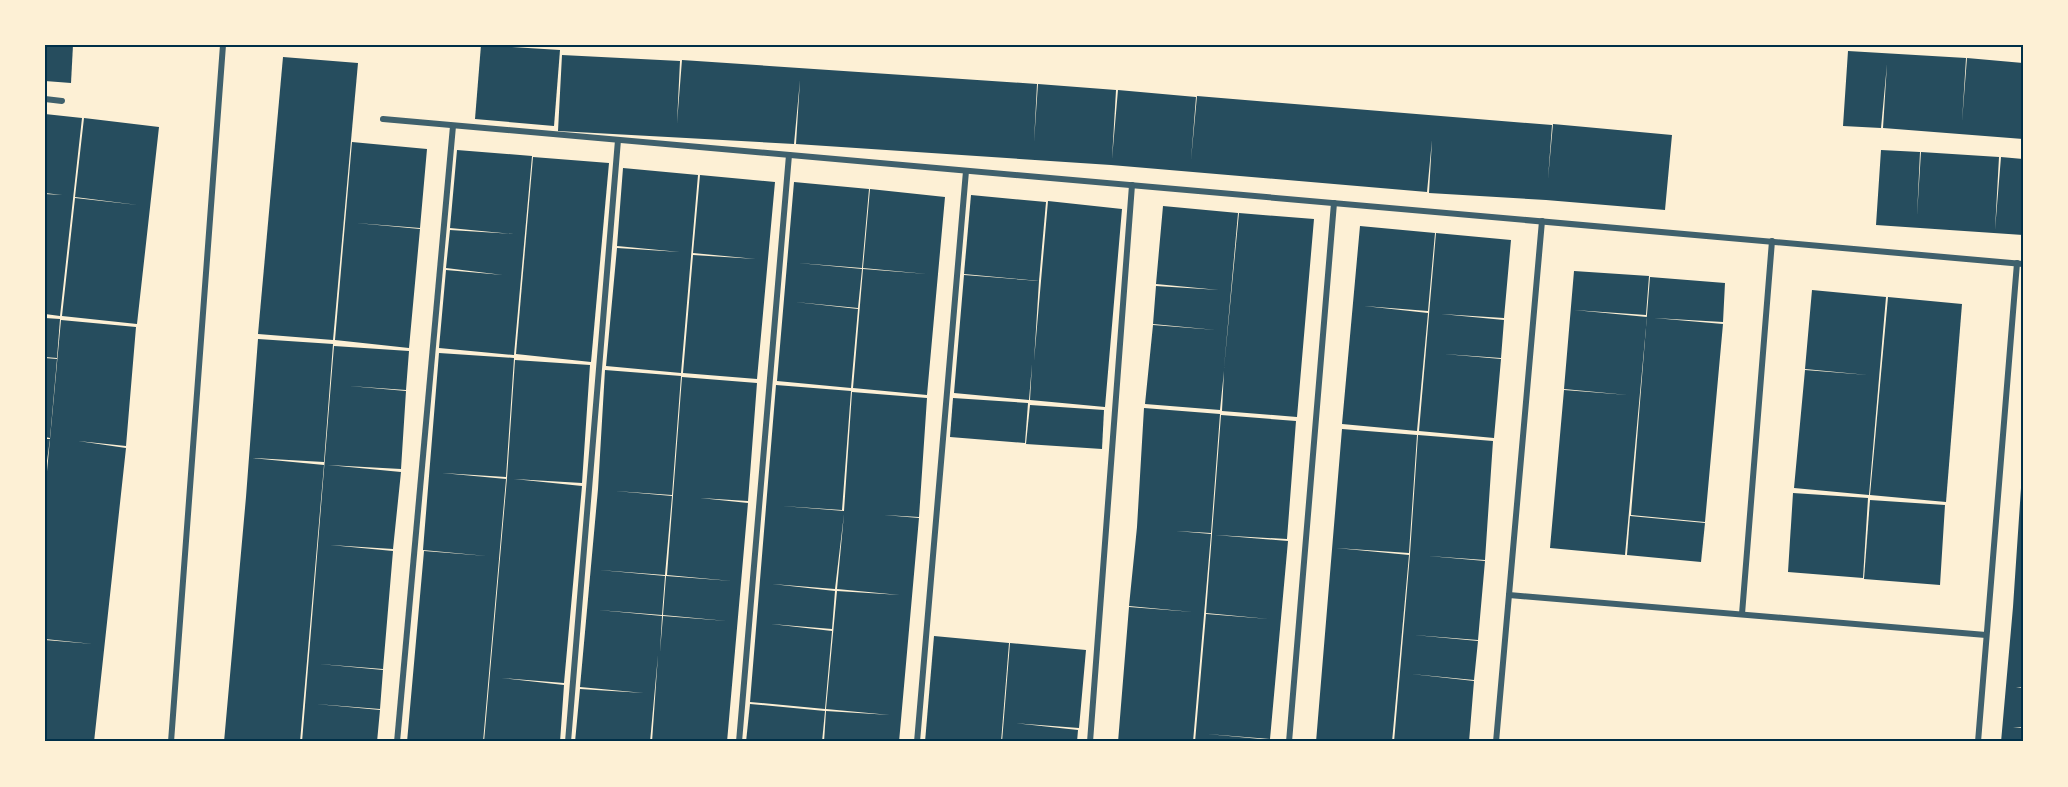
<svg xmlns="http://www.w3.org/2000/svg" width="2068" height="787" font-family="'Titillium Web',sans-serif">
  <style>
    .building { fill: #264d5e }
    .lines { fill: none; stroke-linecap: round; stroke-linejoin: round }
    .minor { stroke: #3f606c; stroke-width: 6 }
    .neatline { fill: none; stroke: #003049; stroke-width: 2 }
  </style>
  <rect width="100%" height="100%" fill="#fdf0d5"/>
  <!-- building -->
  <g class="building">
    <path d="M45 45H73L71 83 45 81Z"/>
    <path d="M481 45 560 50 554 126 475 119Z"/>
    <path d="M1848 51 1966 58 1962 122 1967 58 2023 63V139L1883 128 1887 64 1881 128 1843 126Z"/>
    <path d="M562 55 680 61 677 123 682 60 1037 84 1034 142 1038 84 1116 90 1112 159 1118 90 1196 97 1191 160 1197 96 1552 125 1548 179 1553 124 1672 135 1665 210 1546 200 1429 193 1432 140 1427 192 1111 165 796 144 800 80 794 144 558 131Z"/>
    <path d="M283 57 358 63 333 340 258 334Z"/>
    <path d="M45 114 82 118 60 316 45 314V194L62 195 45 193Z"/>
    <path d="M84 118 159 127 137 324 62 316 75 198 138 205 75 197Z"/>
    <path d="M352 142 427 149 420 228 356 223 420 229 409 348 335 340Z"/>
    <path d="M457 150 532 156 514 355 439 348 446 270 503 275 446 268 450 230 514 234 450 228Z"/>
    <path d="M1881 150 1920 152 1917 216 1921 152 1999 157 1995 230 2001 157 2023 159V235L1876 225Z"/>
    <path d="M533 157 609 163 591 362 516 354Z"/>
    <path d="M623 168 698 175 681 373 606 366 617 248 680 252 617 246Z"/>
    <path d="M700 175 775 182 757 379 683 373 693 255 756 259 693 253Z"/>
    <path d="M794 182 869 189 862 268 798 263 862 269 858 308 795 302 858 309 851 388 777 381Z"/>
    <path d="M870 189 945 197 927 395 853 388 863 269 927 274 863 268Z"/>
    <path d="M971 195 1046 202 1039 281 964 274Z"/>
    <path d="M1048 201 1122 209 1105 407 1030 400 1032 364 1029 400 954 393 964 275 1039 281 1034 361Z"/>
    <path d="M1163 206 1238 213 1224 368 1239 213 1314 219 1297 417 1222 411 1224 371 1220 410 1145 404 1153 325 1216 330 1153 324 1156 286 1219 290 1156 284Z"/>
    <path d="M1360 226 1435 233 1428 311 1364 306 1428 313 1417 431 1342 424Z"/>
    <path d="M1436 233 1511 240 1504 318 1441 314 1504 320 1501 358 1444 354 1501 359 1494 438 1419 431Z"/>
    <path d="M1574 271 1649 276 1646 315 1574 310 1647 317 1625 555 1550 548 1564 390 1628 395 1564 389Z"/>
    <path d="M1650 277 1725 283 1723 322 1654 318 1723 324 1705 522 1631 515Z"/>
    <path d="M1812 290 1886 297 1869 495 1794 488 1805 370 1868 375 1805 369Z"/>
    <path d="M1888 297 1962 304 1946 502 1870 495Z"/>
    <path d="M45 318 60 319 57 358 45 357Z"/>
    <path d="M61 320 136 327 126 446 78 441 126 448 94 742H45V640L93 644 45 639V493Z"/>
    <path d="M258 339 333 344 324 462 252 458 324 465 300 742H224L246 497Z"/>
    <path d="M334 346 409 351 406 390 349 386 406 391 401 469 328 465 401 472 393 549 330 545 393 551 383 669 319 664 383 670 380 709 316 704 380 710 377 742H302Z"/>
    <path d="M439 353 514 358 506 477 442 473 506 479 483 742H407L424 551 487 556 423 550Z"/>
    <path d="M45 358 57 359 50 438 45 437Z"/>
    <path d="M515 360 590 365 582 483 514 479 582 486 564 683 501 678 564 685 560 742H484L507 478Z"/>
    <path d="M605 370 681 376 672 495 615 491 672 496 665 575 599 570 665 576 662 615 598 610 662 616 660 652 663 616 727 621 663 615 666 576 732 581 667 575 682 377 757 383 748 501 700 498 748 503 727 742H652L658 655 650 742H575L580 689 644 693 580 687 598 489Z"/>
    <path d="M776 385 851 391 842 510 782 506 844 511 852 392 927 398 919 517 884 515 919 518 899 742H824L826 711 890 715 826 709 837 591 900 595 837 589 844 514 835 589 772 584 835 591 832 629 771 624 832 631 825 709 750 702Z"/>
    <path d="M953 398 1028 403 1025 443 950 437Z"/>
    <path d="M1030 405 1104 410 1102 449 1026 444Z"/>
    <path d="M1144 408 1220 414 1211 533 1176 531 1211 534 1193 742H1118L1129 607 1193 612 1129 606 1137 527Z"/>
    <path d="M1221 415 1296 421 1287 539 1215 535 1288 541 1270 739 1207 734 1271 740V742H1195L1206 614 1269 619 1206 613Z"/>
    <path d="M1342 429 1417 435 1409 553 1336 548 1409 555 1392 742H1316Z"/>
    <path d="M1418 435 1493 441 1485 560 1428 556 1485 561 1478 640 1414 635 1478 641 1474 680 1411 674 1474 681 1469 742H1394L1410 554Z"/>
    <path d="M45 439H50L46 468H45Z"/>
    <path d="M2021 488H2023V687H2016L2023 688V727H2013L2023 728V742H2001L2013 607Z"/>
    <path d="M1793 493 1868 498 1863 578 1788 572Z"/>
    <path d="M1870 500 1945 505 1940 585 1864 579Z"/>
    <path d="M1630 516 1705 523 1701 562 1627 555Z"/>
    <path d="M934 636 1009 643 1001 742H925Z"/>
    <path d="M1010 643 1086 650 1079 728 1013 723 1078 730 1077 742H1002Z"/>
    <path d="M750 704 825 711 822 742H746Z"/>
  </g>
  <g class="lines">
    <!-- minor -->
    <g class="minor">
      <path d="M45 99 62 101"/>
      <path d="M383 119 2023 264"/>
      <path d="M1509 595 1986 635"/>
      <path d="M1742 614 1772 241"/>
      <path d="M171 742 223 45"/>
      <path d="M397 742 453 126"/>
      <path d="M568 742 618 140"/>
      <path d="M739 742 789 155"/>
      <path d="M917 742 966 171"/>
      <path d="M1090 742 1132 185"/>
      <path d="M1289 742 1334 203"/>
      <path d="M1496 742 1542 221"/>
      <path d="M1978 742 2017 263"/>
    </g>
  </g>
  <!-- border -->
  <rect width="2068" height="787" fill="none" stroke="#fdf0d5" stroke-width="93"/>
  <rect x="46" y="46" width="1976" height="694" class="neatline"/>
</svg>
